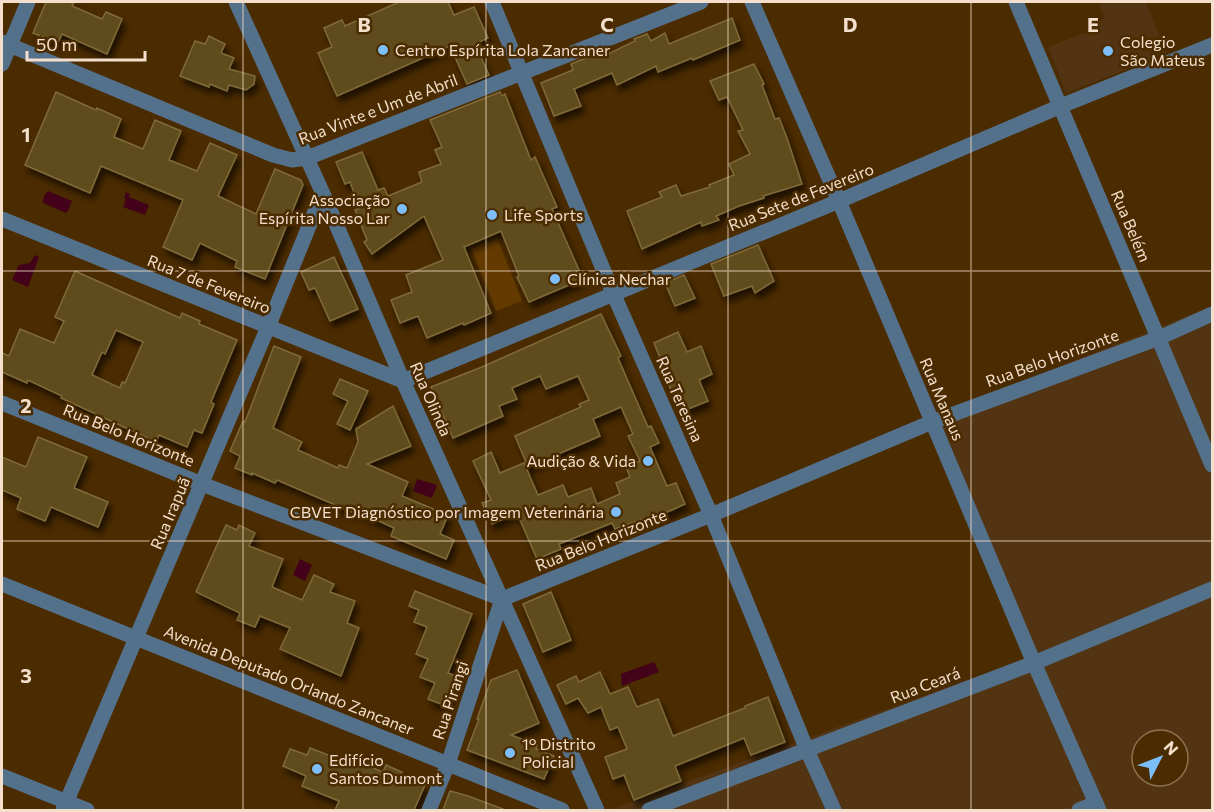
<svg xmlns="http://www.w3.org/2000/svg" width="1214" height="812" font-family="Commissioner,sans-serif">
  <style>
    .built { fill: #523412; fill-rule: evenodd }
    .green { fill: #643a00 }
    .water { fill: #430219 }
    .building { fill: #5f4b1b; stroke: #7e6a3a; stroke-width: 1.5; fill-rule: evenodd; filter: url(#shadow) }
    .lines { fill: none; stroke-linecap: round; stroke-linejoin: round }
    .minor { stroke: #54718c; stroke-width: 15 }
    .grid { fill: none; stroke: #f3dfcb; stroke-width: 1.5; stroke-opacity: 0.55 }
    .poi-dot { fill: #7dbef9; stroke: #4b2b00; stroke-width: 2 }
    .labels { text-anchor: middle; stroke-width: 5; stroke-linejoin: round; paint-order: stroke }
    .poi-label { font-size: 16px; fill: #f3dfcb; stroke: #4b2b00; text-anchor: start }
    .street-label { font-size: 16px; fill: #f3dfcb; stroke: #4b2b00 }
    .grid-label { font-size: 20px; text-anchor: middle; font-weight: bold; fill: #f3dfcb; stroke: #4b2b00; stroke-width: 5; stroke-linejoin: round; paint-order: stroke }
  </style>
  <defs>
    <filter id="shadow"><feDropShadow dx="3.5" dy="6" stdDeviation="3" flood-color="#0009"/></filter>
  </defs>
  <rect width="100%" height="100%" fill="#4b2b00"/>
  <!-- built -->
  <g class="built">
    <path d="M1106 2H1146L1167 54 1066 93 1048 47 1090 31 1088 25 1105 18 1099 4Z"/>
    <path d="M1212 306V810H609L1033 656 933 417ZM1142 740H1178V776H1142Z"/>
  </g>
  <!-- green -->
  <path class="green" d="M497 238 522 301 496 311 471 248Z"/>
  <!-- water -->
  <g class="water">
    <path d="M48 191 72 201 68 211 66 213 43 203 44 196Z"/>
    <path d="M126 192 130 194 129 197 149 205 145 215 123 207 126 199 124 198Z"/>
    <path d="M35 255 39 257 28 287 12 280 19 265 30 263Z"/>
    <path d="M417 479 437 485 432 498 413 491Z"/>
    <path d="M300 559 312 565 305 581 293 575Z"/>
    <path d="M654 662 659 672 622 686 621 674Z"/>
  </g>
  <!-- building -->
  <g class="building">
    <path d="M46 2H74L72 6 102 19 106 12 122 19 107 54 62 34 58 43 33 33Z"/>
    <path d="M399 2H448L454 15 474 7 488 38 475 44 489 75 467 84 450 46 337 96 318 53 332 47 324 28 342 20 345 26Z"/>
    <path d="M732 18 740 40 693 60 692 58 658 72 656 66 617 85 612 73 574 89 581 106 554 116 541 83 573 70 571 64 598 53 600 58 635 41 634 39 647 34 651 41 665 33 669 44Z"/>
    <path d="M209 36 225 44 221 53 234 58 229 69 255 76 254 84 246 90 229 85 227 91 210 84 209 87 180 76 195 41 205 44Z"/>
    <path d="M754 64 764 84 762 85 775 119 779 118 787 138 802 184 763 196 764 198 739 206 716 216 719 220 702 226 701 222 642 249 627 211 662 197 659 192 676 185 681 196 710 187 709 185 734 175 729 164 750 154 738 131 743 130 727 97 719 100 710 81Z"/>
    <path d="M56 92 96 110 97 108 121 119 114 137 143 149 155 120 181 131 169 160 197 171 210 143 237 155 218 196 256 214 275 169 301 180 303 185 265 279 235 267 237 261 200 243 192 260 163 247 183 200 101 166 90 193 25 165Z"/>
    <path d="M500 92 502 96 505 94 531 160 535 157 557 207 552 209 583 279 529 302 517 277 519 276 501 231 464 247 491 313 464 325 463 323 427 338 418 316 400 323 391 300 412 292 406 275 443 260 424 216 372 254 364 242 367 240 355 210 360 208 350 182 345 184 336 162 362 152 378 190 384 188 388 196 422 182 419 172 441 164 435 150 442 147 430 120Z"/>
    <path d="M758 245 774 281 755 293 752 286 724 296 711 264Z"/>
    <path d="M334 257 358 309 330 321 315 288 309 290 301 272Z"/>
    <path d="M75 271 180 318 182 313 200 321 199 324 237 340 211 402 214 404 202 433 194 430 187 447 159 435 156 442 61 398 62 396 28 380 27 383 2 372V353L9 356 20 329 54 343 64 321 55 317ZM116 330 143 342 125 383 122 382 120 388 92 375 102 352 105 354Z"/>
    <path d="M684 275 695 298 675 306 665 283Z"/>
    <path d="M601 314 621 356 618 358 648 427 651 426 659 443 650 447 667 486 676 483 685 504 663 514 662 512 615 529 612 523 559 544 561 549 537 559 517 513 492 524 482 503 491 500 473 461 491 452 500 473 524 463 538 495 563 485 568 497 591 488 597 504 620 494 616 483 630 477 626 467 640 461 628 436 633 434 621 407 593 419 600 436 528 467 515 436 581 407 579 404 589 400 578 376 546 389 540 376 512 388 517 399 499 406 503 416 453 438 431 387 482 367Z"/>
    <path d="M678 332 687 352 701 346 712 374 699 380 708 401 683 411 677 396 674 397 658 359 660 358 654 343Z"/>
    <path d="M274 346 301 357 273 428 302 442 298 450 338 468 339 465 347 468 358 442 356 429 393 406 411 446 367 464 408 482 402 496 448 515 440 534 454 540 446 559 391 536 394 528 355 510 354 513 277 480 275 483 252 473V475L235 468 240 456 230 451 243 421 245 422Z"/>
    <path d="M340 379 368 391 350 430 337 424 348 401 333 394Z"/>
    <path d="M38 437 87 457 74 488 108 502 98 527 51 507 45 521 17 509 21 498 2 490V457L26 467Z"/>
    <path d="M226 525 237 530 239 525 255 533 249 546 283 559 272 587 302 600 314 575 334 584 330 592 355 601 347 623 359 628 341 676 280 649 290 628 260 616 255 627 237 620 240 613 196 592Z"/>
    <path d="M415 591 472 614 448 673 458 677 446 706 428 699 435 683 420 677 428 659 416 654 427 627 414 622 419 610 409 606Z"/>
    <path d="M551 592 571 640 543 652 523 604Z"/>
    <path d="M517 670 539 723 511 735 537 745 536 749 554 756 544 779 467 750 479 719H477L491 680Z"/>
    <path d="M600 672 610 694 628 687 637 707 658 699 673 736 745 708V706L768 697 785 742 751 755 744 738 675 766 681 781 634 800 624 775 613 779 605 757 627 749 618 727 610 730 601 707 588 713 578 698 566 704 557 685 576 676 579 682Z"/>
    <path d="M310 748 354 765 356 761 383 772 386 765 402 772 401 774 425 785 414 810H335L339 801 302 786 306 776 283 766 290 749 307 755Z"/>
    <path d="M450 791 468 796 503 809V810H443Z"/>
  </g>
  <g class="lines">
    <!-- minor -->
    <g class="minor">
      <path d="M236 2 325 198 403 381 597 810"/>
      <path d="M492 2 613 293 711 515 807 750 834 810"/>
      <path d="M752 2 839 201 1034 663 1099 810"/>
      <path d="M1016 2 1212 465"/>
      <path d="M2 42 273 155 292 160 307 158 701 2"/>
      <path d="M2 64 28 2"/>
      <path d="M2 219 403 381 839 201 1061 106 1212 45"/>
      <path d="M2 403 202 484 502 599 711 515 932 422 1159 338 1212 314"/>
      <path d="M2 584 562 810"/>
      <path d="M2 776 87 810"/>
      <path d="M63 810 268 327 316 209 325 198"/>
      <path d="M429 810 448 764 502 599"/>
      <path d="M649 810 1034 663 1212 589"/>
      <path d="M1079 810 1096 803"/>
    </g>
  </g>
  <!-- grid -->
  <path class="grid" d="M243 2V810M486 2V810M728 2V810M971 2V810M2 271H1212M2 541H1212"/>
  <!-- markers -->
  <g class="poi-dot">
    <circle cx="383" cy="50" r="6"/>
    <circle cx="1108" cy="51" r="6"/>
    <circle cx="402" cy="209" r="6"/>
    <circle cx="492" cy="215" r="6"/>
    <circle cx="555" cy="279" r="6"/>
    <circle cx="648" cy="461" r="6"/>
    <circle cx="616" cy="512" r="6"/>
    <circle cx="510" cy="753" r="6"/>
    <circle cx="317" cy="769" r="6"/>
  </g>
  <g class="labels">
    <!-- poi labels -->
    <g class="poi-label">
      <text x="1120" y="48">Colegio<tspan x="1120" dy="18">São Mateus</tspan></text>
      <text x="395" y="56">Centro Espírita Lola Zancaner</text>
      <text x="390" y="206" text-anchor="end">Associação<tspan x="390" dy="18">Espírita Nosso Lar</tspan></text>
      <text x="504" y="221">Life Sports</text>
      <text x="567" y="285">Clínica Nechar</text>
      <text x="636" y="467" text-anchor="end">Audição &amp; Vida</text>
      <text x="604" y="518" text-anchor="end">CBVET Diagnóstico por Imagem Veterinária</text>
      <text x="522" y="750">1° Distrito<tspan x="522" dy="18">Policial</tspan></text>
      <text x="329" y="766">Edifício<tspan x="329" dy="18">Santos Dumont</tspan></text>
    </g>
    <!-- street labels -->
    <g class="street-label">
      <text transform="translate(378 109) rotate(-21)" y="6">Rua Vinte e Um de Abril</text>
      <text transform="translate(801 197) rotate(-22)" y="6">Rua Sete de Fevereiro</text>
      <text transform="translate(1131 226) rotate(67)" y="6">Rua Belém</text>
      <text transform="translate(209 284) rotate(22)" y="6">Rua 7 de Fevereiro</text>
      <text transform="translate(1052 358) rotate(-20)" y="6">Rua Belo Horizonte</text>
      <text transform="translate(431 399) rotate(66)" y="6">Rua Olinda</text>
      <text transform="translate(680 399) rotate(66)" y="6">Rua Teresina</text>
      <text transform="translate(942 399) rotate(67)" y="6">Rua Manaus</text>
      <text transform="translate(129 435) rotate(22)" y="6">Rua Belo Horizonte</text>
      <text transform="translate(170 513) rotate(-67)" y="6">Rua Irapuã</text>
      <text transform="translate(601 540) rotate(-22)" y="6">Rua Belo Horizonte</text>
      <text transform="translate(289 680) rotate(22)" y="6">Avenida Deputado Orlando Zancaner</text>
      <text transform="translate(925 685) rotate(-21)" y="6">Rua Ceará</text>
      <text transform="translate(450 700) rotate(-72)" y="6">Rua Pirangi</text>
    </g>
  </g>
  <g class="grid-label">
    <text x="364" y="32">B</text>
    <text x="607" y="32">C</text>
    <text x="850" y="32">D</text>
    <text x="1093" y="32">E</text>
    <text x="26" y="142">1</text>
    <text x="26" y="413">2</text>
    <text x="26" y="683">3</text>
  </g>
  <!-- border -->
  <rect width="1214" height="812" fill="none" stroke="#f3dfcb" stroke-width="6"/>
  <!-- north arrow -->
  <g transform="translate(1160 758) rotate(48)"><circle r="28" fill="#4b2b00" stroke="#8e7351" stroke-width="1.5"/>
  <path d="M0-4.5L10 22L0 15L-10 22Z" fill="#7dbef9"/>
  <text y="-9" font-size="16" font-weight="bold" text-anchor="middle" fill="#f3dfcb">N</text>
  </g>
  <!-- scale -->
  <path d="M27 51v9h118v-9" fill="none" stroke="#f3dfcb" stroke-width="3"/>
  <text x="36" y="51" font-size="18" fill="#f3dfcb" stroke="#4b2b00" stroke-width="4.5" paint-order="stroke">50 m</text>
</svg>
